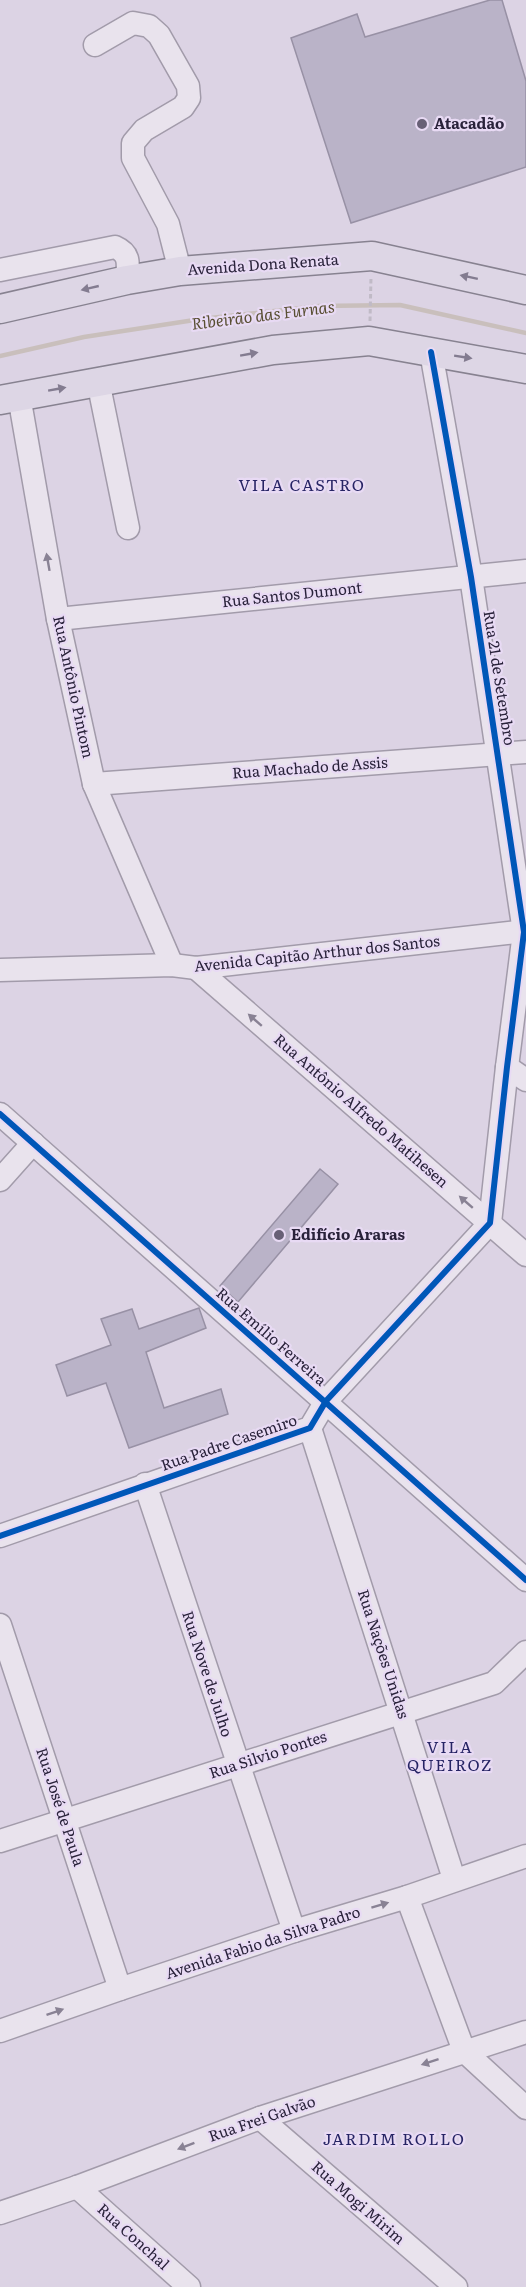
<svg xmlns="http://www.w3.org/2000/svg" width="526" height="2287" font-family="Literata,serif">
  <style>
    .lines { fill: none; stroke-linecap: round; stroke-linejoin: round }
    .stream { stroke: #c9bfbc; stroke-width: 4.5 }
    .building { fill: #bab3c8; stroke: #9891a5; stroke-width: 1.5 }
    .minor-casing { stroke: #a29baa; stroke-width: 25 }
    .major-casing { stroke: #878290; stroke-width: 31 }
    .path { stroke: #c0bac6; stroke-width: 3; stroke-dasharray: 4.5 3; stroke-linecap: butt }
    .minor { stroke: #e9e3ed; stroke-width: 22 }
    .major { stroke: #ddd6e5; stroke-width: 28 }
    .cycleway-casing { stroke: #e8daf4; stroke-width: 10 }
    .cycleway { stroke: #0057b8; stroke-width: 6 }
    .oneway { fill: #837c90 }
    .oneway2 { fill: #898294 }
    .poi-dot { fill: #686076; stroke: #e8daf4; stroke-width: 2 }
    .labels { text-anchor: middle; stroke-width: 4.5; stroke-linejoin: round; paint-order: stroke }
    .poi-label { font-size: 15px; font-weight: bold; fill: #29223a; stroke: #e8daf4; text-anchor: start }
    .street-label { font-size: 15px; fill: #29223a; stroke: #e8daf4 }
    .water-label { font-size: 16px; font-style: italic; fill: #594f33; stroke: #e8daf4 }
    .neighbourhood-label { font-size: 16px; letter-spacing: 1.5px; fill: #262464; stroke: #e8daf4 }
  </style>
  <rect width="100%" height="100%" fill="#dcd3e4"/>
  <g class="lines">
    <!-- stream -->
    <path class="stream" d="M0 356 84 337 201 319 319 306 400 305 526 333"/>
  </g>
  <!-- building -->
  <g class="building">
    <path d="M490 0H502L526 81V167L351 223 291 38 357 14 365 37Z"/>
    <path d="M320 1169 338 1184 238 1302 220 1286Z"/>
    <path d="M199 1308 206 1328 146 1352 164 1408 221 1389 228 1414 129 1448 106 1383 67 1396 56 1365 111 1345 101 1319 132 1309 139 1329Z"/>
  </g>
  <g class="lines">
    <defs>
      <g id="minor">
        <path d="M95 45 133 23 149 26 159 35 188 86 189 98 183 107 144 130 133 143V158L168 224 180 271"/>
        <path d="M0 270 115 247C131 254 128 264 127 280"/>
        <path d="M98 381 128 528"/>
        <path d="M19 396 58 619 94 784 172 965"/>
        <path d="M58 619 526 571"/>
        <path d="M94 784 526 752"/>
        <path d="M196 968 526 1255"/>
        <path d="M0 970 172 965 196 968 526 931"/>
        <path d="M507 1067 526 1080"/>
        <path d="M0 1114 526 1580"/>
        <path d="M0 1180 33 1143"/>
        <path d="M310 1428 454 1879"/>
        <path d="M145 1484 294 1931"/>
        <path d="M0 1536 310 1428 326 1401 490 1223 507 1067 524 932 471 577 431 352"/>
        <path d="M0 1625 120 1989"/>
        <path d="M0 1841 494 1683 526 1652"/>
        <path d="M407 1897 464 2051 526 2108"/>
        <path d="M0 2031 120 1989 294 1931 407 1897 526 1856"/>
        <path d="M260 2118 456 2287"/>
        <path d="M77 2187 189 2287"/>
        <path d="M0 2213 77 2187 260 2118 526 2032"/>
      </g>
      <g id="major">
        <path d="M0 309 127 280 180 271 372 256 526 290"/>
        <path d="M0 400 273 350 369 341 526 369"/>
      </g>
    </defs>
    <!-- minor casing -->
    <use href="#minor" class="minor-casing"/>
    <!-- major casing -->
    <use href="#major" class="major-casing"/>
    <!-- path -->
    <path class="path" d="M370 321 371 277"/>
    <!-- minor -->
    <use href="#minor" class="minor"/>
    <!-- major -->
    <use href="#major" class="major"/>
    <defs>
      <g id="cycleway">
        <path d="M0 1114 526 1580"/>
        <path d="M0 1536 310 1428 326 1401 490 1223 507 1067 524 932 471 577 431 352"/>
      </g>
    </defs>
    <!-- cycleway casing -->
    <use href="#cycleway" class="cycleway-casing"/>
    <!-- cycleway -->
    <use href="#cycleway" class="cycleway"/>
  </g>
  <!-- one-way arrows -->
  <defs><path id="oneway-solid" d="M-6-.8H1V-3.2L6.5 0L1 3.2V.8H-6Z" transform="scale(1.5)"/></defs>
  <g class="oneway">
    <use href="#oneway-solid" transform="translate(469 277) rotate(-168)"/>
    <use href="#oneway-solid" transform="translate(90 288) rotate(167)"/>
    <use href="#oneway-solid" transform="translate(249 354) rotate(-10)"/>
    <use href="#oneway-solid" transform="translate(463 357) rotate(9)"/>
    <use href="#oneway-solid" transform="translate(57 389) rotate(-10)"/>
  </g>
  <g class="oneway2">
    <use href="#oneway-solid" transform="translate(48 562) rotate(-100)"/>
    <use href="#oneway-solid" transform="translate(255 1020) rotate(-139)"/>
    <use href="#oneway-solid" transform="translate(466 1202) rotate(-139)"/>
    <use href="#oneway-solid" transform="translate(380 1905) rotate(-17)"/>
    <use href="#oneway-solid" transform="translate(55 2012) rotate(-19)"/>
    <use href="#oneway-solid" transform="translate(430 2062) rotate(162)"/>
    <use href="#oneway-solid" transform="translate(186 2146) rotate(159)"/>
  </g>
  <!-- markers -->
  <g class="poi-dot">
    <circle cx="422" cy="124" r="6"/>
    <circle cx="279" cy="1235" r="6"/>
  </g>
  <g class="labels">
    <!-- poi labels -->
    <g class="poi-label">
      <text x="434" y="129">Atacadão</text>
      <text x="291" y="1240">Edifício Araras</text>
    </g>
    <!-- street labels -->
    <g class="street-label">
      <text transform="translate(263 265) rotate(-4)" y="5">Avenida Dona Renata</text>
      <text transform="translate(292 595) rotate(-6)" y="5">Rua Santos Dumont</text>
      <text transform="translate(499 678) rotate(81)" y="5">Rua 21 de Setembro</text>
      <text transform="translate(73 687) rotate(78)" y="5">Rua Antônio Pintom</text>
      <text transform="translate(310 768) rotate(-4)" y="5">Rua Machado de Assis</text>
      <text transform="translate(317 954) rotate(-6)" y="5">Avenida Capitão Arthur dos Santos</text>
      <text transform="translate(361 1111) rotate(41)" y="5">Rua Antônio Alfredo Matihesen</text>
      <text transform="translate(271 1337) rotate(41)" y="5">Rua Emílio Ferreira</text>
      <text transform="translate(229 1443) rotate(-19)" y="5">Rua Padre Casemiro</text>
      <text transform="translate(383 1654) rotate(72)" y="5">Rua Nações Unidas</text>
      <text transform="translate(207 1674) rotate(72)" y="5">Rua Nove de Julho</text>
      <text transform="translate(268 1755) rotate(-18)" y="5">Rua Silvio Pontes</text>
      <text transform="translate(60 1807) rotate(72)" y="5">Rua José de Paula</text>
      <text transform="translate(263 1943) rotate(-18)" y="5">Avenida Fabio da Silva Padro</text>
      <text transform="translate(262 2119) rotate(-19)" y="5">Rua Frei Galvão</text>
      <text transform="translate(358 2203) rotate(41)" y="5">Rua Mogi Mirim</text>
      <text transform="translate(133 2237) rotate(42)" y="5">Rua Conchal</text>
    </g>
    <!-- water labels -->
    <g class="water-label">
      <text transform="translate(263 315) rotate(-7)" y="6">Ribeirão das Furnas</text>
    </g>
    <!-- neighbourhood labels -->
    <g class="neighbourhood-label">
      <text x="302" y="491">VILA CASTRO</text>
      <text x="450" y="1753">VILA<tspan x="450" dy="18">QUEIROZ</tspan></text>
      <text x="394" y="2145">JARDIM ROLLO</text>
    </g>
  </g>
</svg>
